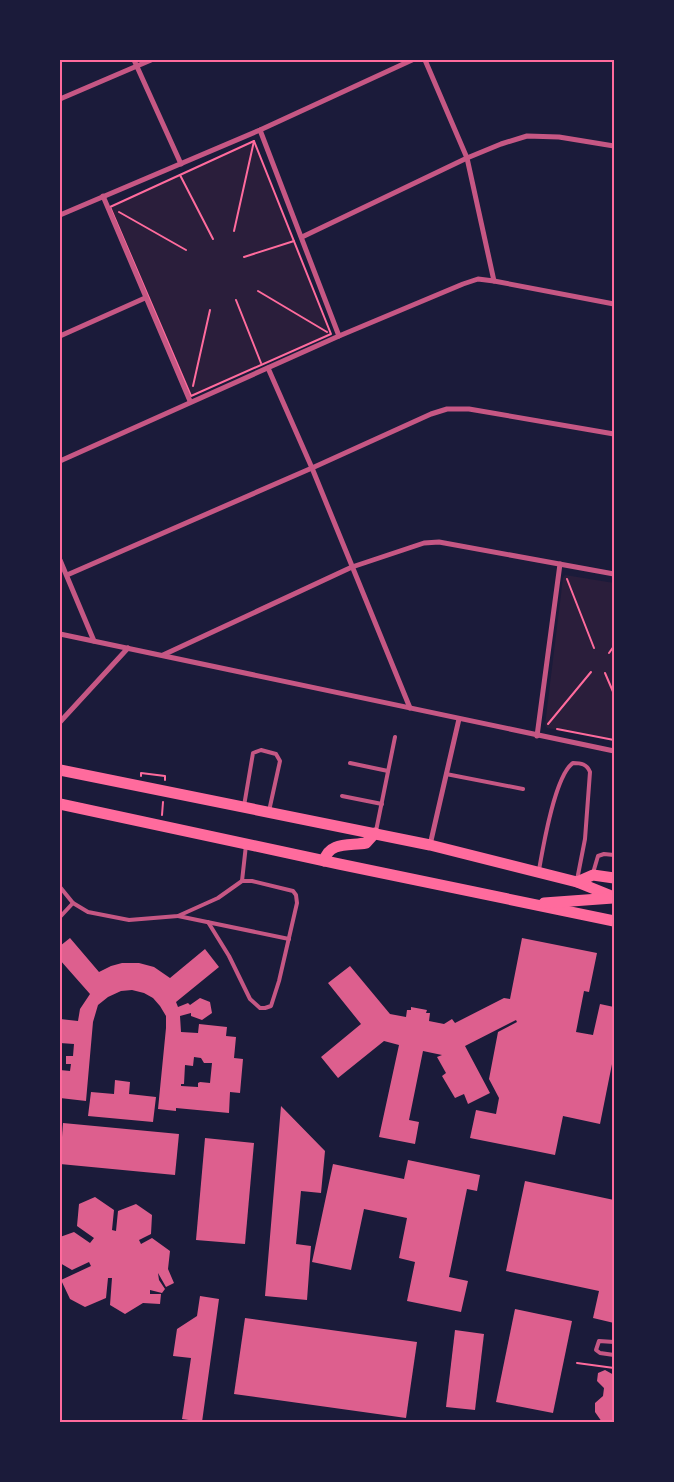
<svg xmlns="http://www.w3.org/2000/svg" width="674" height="1482" font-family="'Asap Condensed',sans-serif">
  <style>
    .green { fill: #2a1e3b }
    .building { fill: #dd5f8e; fill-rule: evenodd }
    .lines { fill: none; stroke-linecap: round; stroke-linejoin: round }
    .path { stroke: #ff6b9d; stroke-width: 2 }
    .service { stroke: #c65784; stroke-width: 4 }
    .minor { stroke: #c65784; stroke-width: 5 }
    .primary { stroke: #ff6b9d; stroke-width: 11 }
    .neatline { fill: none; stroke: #ff6b9d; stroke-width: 2 }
  </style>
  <rect width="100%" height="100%" fill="#1b1b3a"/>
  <!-- green -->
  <g class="green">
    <path d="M254 141 331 334 191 396 110 207Z"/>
    <path d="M565 575 614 583V740L547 728 545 725 563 578Z"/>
  </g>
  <!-- building -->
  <g class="building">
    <path d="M70 938 99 972 111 966 122 963H139L154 967 170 978 205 949 219 967 176 1002 178 1007 188 1003 190 1005 200 998 210 1002 212 1013 202 1020 191 1016V1013L180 1016 181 1032 198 1033 199 1024 227 1027 226 1036 236 1037 234 1058 243 1059 240 1093 230 1092 229 1113 176 1108V1111L158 1109 166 1028V1016L160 1006 153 998 144 993 132 990 121 991 108 997 98 1005 93 1022 86 1101 60 1098V1070L70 1071 71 1064H66V1056H73L74 1044 60 1043V1019L78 1021 80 1009 90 994 60 960V946ZM194 1057 201 1058 204 1063H212L210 1083 200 1082 198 1083V1087L181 1086V1084H184L185 1065 193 1066Z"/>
    <path d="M522 938 597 953 589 992 584 991 576 1032 593 1035 600 1004 614 1007V1054L600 1124 563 1116 555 1155 470 1138 476 1110 496 1114 499 1098 489 1079 498 1032 517 1022 516 1020 465 1046 490 1093 468 1104 464 1094 455 1098 442 1076 446 1073 437 1057 442 1055 423 1051 409 1120 419 1122 415 1144 379 1137 399 1045 384 1041 338 1078 321 1057 361 1024 328 983 350 966 390 1014 406 1017 407 1010H411V1007L427 1010 426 1013H430L429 1021 444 1024 452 1019 455 1023 504 998 510 999Z"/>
    <path d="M115 1080 130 1082 129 1094 156 1097 153 1122 88 1116 91 1092 114 1094Z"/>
    <path d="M281 1106 325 1151 321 1193 301 1191 296 1244 311 1246 307 1300 265 1296Z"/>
    <path d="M63 1123 179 1134 175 1175 60 1164Z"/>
    <path d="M205 1138 254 1143 245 1244 196 1240Z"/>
    <path d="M408 1160 480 1175 477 1191 467 1189 449 1277 468 1281 461 1312 407 1301 415 1262 399 1258 407 1218 364 1209 351 1270 312 1262 333 1164 404 1179Z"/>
    <path d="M525 1181 614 1200V1323L593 1318 599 1291 506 1271Z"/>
    <path d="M95 1197 114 1210 112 1230 116 1231 118 1211 136 1204 152 1215 151 1234 139 1240 141 1244 152 1238 170 1251 168 1269 174 1283 166 1287 158 1273 159 1280 165 1289 162 1293 150 1290V1294H161L160 1304 143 1303 125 1314 110 1305 112 1278H108L106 1298 85 1307 70 1299 61 1280 91 1266 89 1262 72 1270 60 1263V1237L74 1232 90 1243 94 1238 77 1226 79 1204Z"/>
    <path d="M200 1296 219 1299 202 1422 182 1419 191 1358 173 1356 177 1329 197 1316Z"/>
    <path d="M515 1309 572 1321 553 1413 496 1402Z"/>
    <path d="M245 1318 417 1342 406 1418 234 1394Z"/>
    <path d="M455 1330 484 1334 475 1410 446 1407Z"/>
    <path d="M605 1370 614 1375V1422H602L595 1412V1403L603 1396 604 1388 597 1381 598 1373Z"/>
  </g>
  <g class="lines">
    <!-- path -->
    <g class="path">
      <path d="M254 141 331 334 191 396 110 207Z"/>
      <path d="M180 175 213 239"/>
      <path d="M119 212 186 250"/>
      <path d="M234 231 254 141"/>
      <path d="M244 257 294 241"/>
      <path d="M258 291 327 332"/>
      <path d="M236 300 261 363"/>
      <path d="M193 386 210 310"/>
      <path d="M567 579 594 648"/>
      <path d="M609 653 614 646"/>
      <path d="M605 673 614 694"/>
      <path d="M548 724 591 672"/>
      <path d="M557 729 614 740"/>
      <path d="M141 776V773L165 776V780"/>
      <path d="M162 815 163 802"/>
      <path d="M577 1363 614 1368"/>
    </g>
    <!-- service -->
    <g class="service">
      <path d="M350 763 388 771"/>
      <path d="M446 774 523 789"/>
      <path d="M342 796 382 804"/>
      <path d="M244 806 253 753 261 750 276 754 280 761 269 811"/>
      <path d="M376 831 395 737"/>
      <path d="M539 870C543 847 555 775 573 763 581 763 587 764 590 772L585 839 577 880"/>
      <path d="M593 873 598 856 604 854 614 855"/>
      <path d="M242 881 246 845"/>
      <path d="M60 887 73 903 88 912 129 920 178 916 218 898 242 881H252L293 891 296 895 297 903 279 981 271 1006 265 1008H260L250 999 229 956 208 922"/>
      <path d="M178 916 289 939"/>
      <path d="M60 917 73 903"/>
      <path d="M614 1342 599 1341 596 1350 600 1353 614 1355"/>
    </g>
    <!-- minor -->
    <g class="minor">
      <path d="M134 60 181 164"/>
      <path d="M425 60 467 158 494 281"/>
      <path d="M60 99 151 60"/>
      <path d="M260 130 339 336"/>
      <path d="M103 196 190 401"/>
      <path d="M60 215 260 130 412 60"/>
      <path d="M302 237 467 158 501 144 527 136 559 137 614 146"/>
      <path d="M60 336 145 298"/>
      <path d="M268 368 312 468 410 708"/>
      <path d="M60 461 339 336 463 284 478 279 494 281 614 304"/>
      <path d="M60 560 94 641"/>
      <path d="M67 575 312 468 431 414 447 409H469L614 434"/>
      <path d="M60 634 614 751"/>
      <path d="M163 655 352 567 424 543 439 542 614 574"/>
      <path d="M60 722 128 648"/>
      <path d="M537 736 560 564"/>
      <path d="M430 845 459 719"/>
    </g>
    <!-- primary -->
    <g class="primary">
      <path d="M60 770 430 845 577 882 614 897"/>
      <path d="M60 804 339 864 614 921"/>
      <path d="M324 861C329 841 350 846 366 843L375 833"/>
      <path d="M577 882 593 875 614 878"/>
      <path d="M544 903 613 898"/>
    </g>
  </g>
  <!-- border -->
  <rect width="674" height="1482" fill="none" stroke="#1b1b3a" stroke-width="122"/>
  <rect x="61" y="61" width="552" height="1360" class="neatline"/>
</svg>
